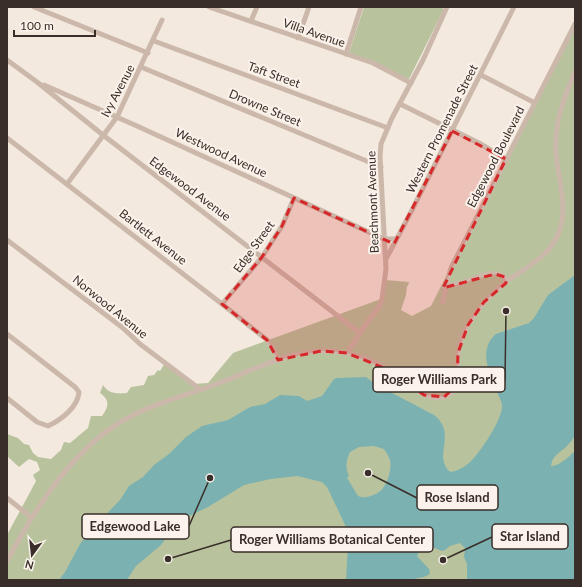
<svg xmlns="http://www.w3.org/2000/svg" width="582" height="587" font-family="Lato,sans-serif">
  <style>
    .green { fill: #b8c39e }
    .water { fill: #7cb1b1; fill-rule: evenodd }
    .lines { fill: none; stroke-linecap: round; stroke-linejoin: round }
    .street { stroke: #ccb8aa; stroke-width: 5 }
    .marked { fill: #d62828; fill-opacity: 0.2; stroke: #d62828; stroke-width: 3; stroke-dasharray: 8 5; stroke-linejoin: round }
    .labels { text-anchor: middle; stroke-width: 4; stroke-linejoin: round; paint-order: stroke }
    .street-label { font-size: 12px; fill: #392e29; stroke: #fbf3eb }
    .leader { fill: none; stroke: #392e29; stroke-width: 1.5 }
    .callout-dot { fill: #392e29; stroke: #fbf3eb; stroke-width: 1.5 }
    .callout { fill: #fbf3eb; stroke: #392e29; stroke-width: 1.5 }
    .callout-label { font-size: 13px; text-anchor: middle; font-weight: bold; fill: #392e29 }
  </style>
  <rect width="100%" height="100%" fill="#f3e9de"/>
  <!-- green -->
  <g class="green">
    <path d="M364 7H443V11L409 79 349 53Z"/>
    <path d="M575 21V580H7V535L36 481 33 475 40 470 37 462 29 459 19 467 7 456V434L18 438 24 444 29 445 33 453 38 457 51 459 61 450 64 442 70 443 88 428 91 416H102C109 406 110 400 100 393L103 385C109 394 117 394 127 393L131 387 144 385 148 376 154 375 158 370 160 371 165 363 193 384 208 383 233 353 381 299 385 280 409 282 408 286H407L406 295 401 310 412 316 431 306Z"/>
  </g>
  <!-- water -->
  <path class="water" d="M575 275V435C573 439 570 443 567 446 560 453 552 455 551 466 560 466 568 457 575 451V580H467V564L464 557 465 548 460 543 450 546 445 550 442 551 430 546 420 550 417 556 429 569 430 574C414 584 366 580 346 580L348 547 347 529 327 487 322 482 297 476 271 479 244 485 208 507 179 521 161 545 136 566 127 580H59L65 572 80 544 91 530 120 500 129 486 143 477 154 465 169 454 186 437 202 426 228 420 250 407 265 404 280 395 299 396 307 401 322 396 334 379 337 378 366 377 375 384 434 415C458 434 432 456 450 472 457 471 463 468 469 463 479 454 503 419 502 405 502 402 499 397 498 394 490 375 477 350 496 334L529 323 534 318 548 295ZM374 446 384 449C386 452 389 457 390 460 392 468 388 482 383 488 379 494 365 500 358 496L347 478 349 476C345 467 346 461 350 452L359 447Z"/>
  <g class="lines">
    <!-- street -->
    <g class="street">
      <path d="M34 7 148 53"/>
      <path d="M209 7 373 63 411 83"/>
      <path d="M251 21 257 7"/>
      <path d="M298 38 309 7"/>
      <path d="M154 41 388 128"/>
      <path d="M346 54 361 7"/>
      <path d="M7 60 37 82 103 135 360 333"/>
      <path d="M141 67 381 167"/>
      <path d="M481 75 535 103"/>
      <path d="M44 85 137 126 384 239H396"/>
      <path d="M400 104 479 143 506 159"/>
      <path d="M7 138 222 304 267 340 274 350 278 360"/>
      <path d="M67 184 117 117 162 20"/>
      <path d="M7 240 123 328 140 344 201 390"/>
      <path d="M386 259 413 208 514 7"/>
      <path d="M446 285C463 288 488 265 505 277L506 283"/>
      <path d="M443 302 446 285 451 268 575 24"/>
      <path d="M222 304 262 257 282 226 294 198"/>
      <path d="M7 334 75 387 79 392C78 407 61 420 48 426L37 422 7 398"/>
      <path d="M347 353 364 327 379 307 382 299 386 269 380 157 381 144 392 118 423 60 447 7"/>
      <path d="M7 498 32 518"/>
      <path d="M7 561C36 507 76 443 133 415 163 400 196 393 227 380 262 366 300 346 340 352 357 355 373 360 387 369 405 378 428 409 450 394 463 385 456 368 458 355 459 345 463 334 468 325 478 308 492 293 507 281 527 267 550 256 559 232 569 206 557 177 556 151 554 123 564 97 575 72"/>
    </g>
  </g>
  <!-- marked area -->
  <path class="marked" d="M452 131 506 159 443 288 495 274 505 277 506 283 484 302 468 325 458 353 457 385 444 397 424 395 389 370 347 353 321 351 278 360 267 340 222 304 262 257 282 226 294 198 394 244Z"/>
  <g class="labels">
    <!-- street labels -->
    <g class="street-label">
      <text transform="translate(314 33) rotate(19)" y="4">Villa Avenue</text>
      <text transform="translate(274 75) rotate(20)" y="4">Taft Street</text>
      <text transform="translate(118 91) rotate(-62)" y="4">Ivy Avenue</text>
      <text transform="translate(265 108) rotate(23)" y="4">Drowne Street</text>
      <text transform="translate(442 129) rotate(-63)" y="4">Western Promenade Street</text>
      <text transform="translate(221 153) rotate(25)" y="4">Westwood Avenue</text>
      <text transform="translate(496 157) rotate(-63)" y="4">Edgewood Boulevard</text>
      <text transform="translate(190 189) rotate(37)" y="4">Edgewood Avenue</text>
      <text transform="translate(373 202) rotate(-92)" y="4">Beachmont Avenue</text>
      <text transform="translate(153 237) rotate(38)" y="4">Bartlett Avenue</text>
      <text transform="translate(254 247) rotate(-54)" y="4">Edge Street</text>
      <text transform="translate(110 307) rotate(39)" y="4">Norwood Avenue</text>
    </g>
  </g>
  <!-- callouts -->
  <path class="leader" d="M506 311L505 380M368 473L417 498M210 478L189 526M443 560L492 537M168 559L231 540"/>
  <g class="callout-dot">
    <circle cx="506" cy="311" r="4"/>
    <circle cx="368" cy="473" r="4"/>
    <circle cx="210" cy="478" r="4"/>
    <circle cx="443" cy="560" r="4"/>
    <circle cx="168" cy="559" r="4"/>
  </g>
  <g class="callout">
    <rect x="373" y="367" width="132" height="25" rx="4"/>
    <rect x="417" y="485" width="81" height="25" rx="4"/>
    <rect x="82" y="514" width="107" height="25" rx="4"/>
    <rect x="492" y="524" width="76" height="25" rx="4"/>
    <rect x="231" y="527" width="202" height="25" rx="4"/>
  </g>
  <g class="callout-label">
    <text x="439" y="384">Roger Williams Park</text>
    <text x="457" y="502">Rose Island</text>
    <text x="135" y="531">Edgewood Lake</text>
    <text x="530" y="541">Star Island</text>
    <text x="332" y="544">Roger Williams Botanical Center</text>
  </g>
  <!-- border -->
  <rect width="582" height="587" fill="none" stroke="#392e29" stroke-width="16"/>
  <!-- north arrow -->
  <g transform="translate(32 555) rotate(195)" stroke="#fbf3eb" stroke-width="3" paint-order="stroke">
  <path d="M0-3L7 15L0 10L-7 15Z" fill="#392e29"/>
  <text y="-6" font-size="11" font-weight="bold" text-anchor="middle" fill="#392e29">N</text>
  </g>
  <!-- scale -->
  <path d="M14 30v6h81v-6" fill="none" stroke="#392e29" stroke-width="2"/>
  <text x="20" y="30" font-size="12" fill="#392e29" stroke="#fbf3eb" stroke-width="3" paint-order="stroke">100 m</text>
</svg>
